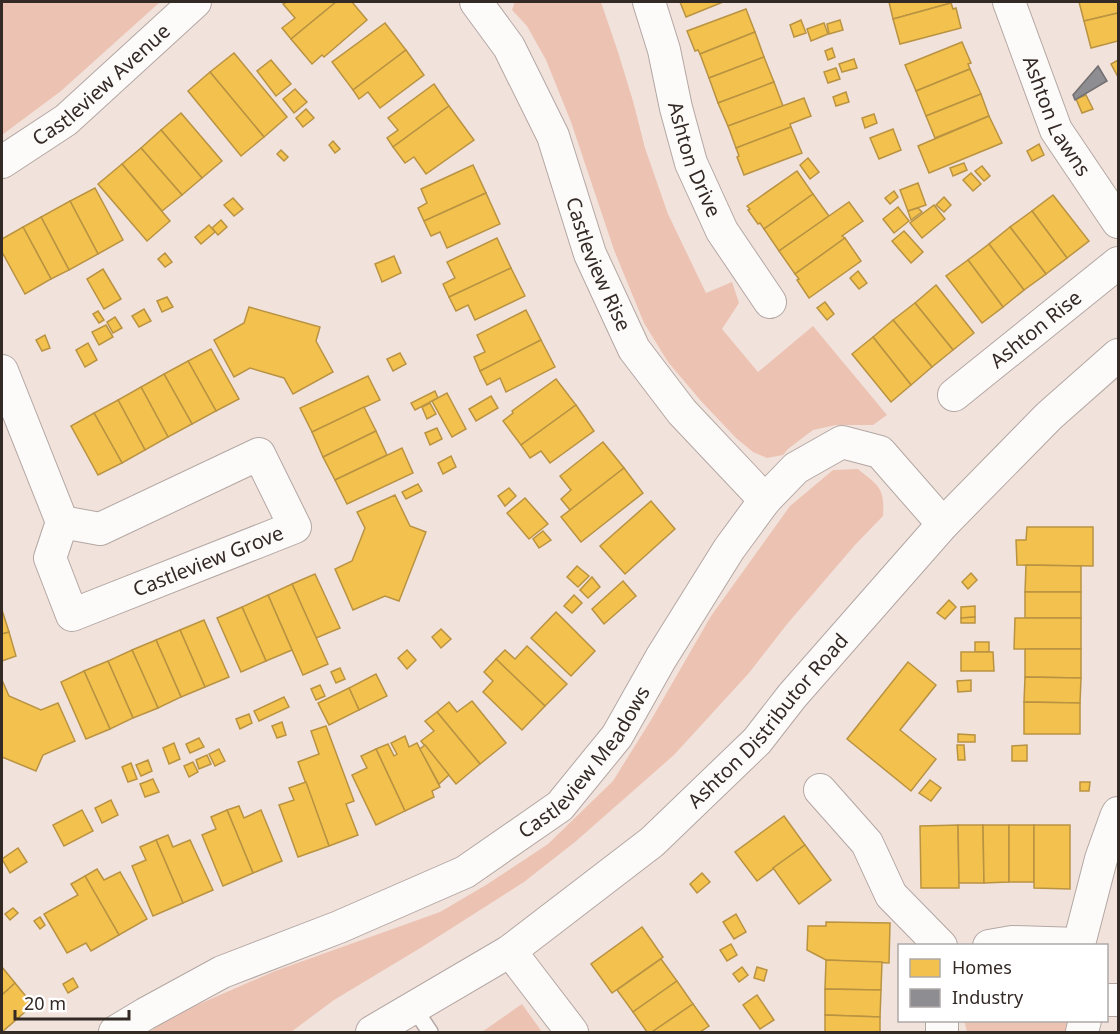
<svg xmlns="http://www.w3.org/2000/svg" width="1120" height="1034" font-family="'Noto Sans',sans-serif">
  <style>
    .green { fill: #ecc3b3 }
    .homes { fill: #f2c14e; stroke: #b99342; stroke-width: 1.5 }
    .industry { fill: #8d8d92; stroke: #726f71; stroke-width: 1.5 }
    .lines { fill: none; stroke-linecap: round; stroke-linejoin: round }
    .service-casing { stroke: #b3a7a3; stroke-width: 18 }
    .minor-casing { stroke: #b3a7a3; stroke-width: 34 }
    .service { stroke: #fdfbfa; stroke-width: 15 }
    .minor { stroke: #fdfbfa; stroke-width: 32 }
    .labels { text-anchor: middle; stroke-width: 6; stroke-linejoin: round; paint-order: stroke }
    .street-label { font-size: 20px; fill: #332925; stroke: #fff }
  </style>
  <rect width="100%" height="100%" fill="#f2e2dc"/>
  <!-- green -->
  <g class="green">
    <path d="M2 2H160L61 91 2 135Z"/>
    <path d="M515 2H601L618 52 633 101 645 148 668 214 706 293 732 282 739 303 722 329 758 372 813 326 887 415 873 425H836L813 430 788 449 783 455 767 458 753 452 736 438 701 401 668 362 644 323 614 250 571 122 546 60 527 26 512 10Z"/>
    <path d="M858 469C879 486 885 488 883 516L855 545 788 623 749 673 674 755 575 842 524 882 422 947 334 1000 291 1032H149L174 1015 275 971 440 912 486 885 548 844 613 781 651 720 711 616 790 506 833 470Z"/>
    <path d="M522 1004 542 1032H482Z"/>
    <path d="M964 1020 1074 1021 1069 1032H967Z"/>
  </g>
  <!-- homes -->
  <g class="homes">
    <path d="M287 2H336L291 39 282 28 295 18 283 4Z"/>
    <path d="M336 2H352L367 20 324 57 322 55 312 64 291 39Z"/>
    <path d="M680 2H723L686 17Z"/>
    <path d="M889 2H950L951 3 893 19Z"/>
    <path d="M1079 2H1118V13L1084 21Z"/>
    <path d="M951 3 953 9 956 8 961 28 900 44 893 19Z"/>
    <path d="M746 9 755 32 700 54 698 50 695 51 687 31Z"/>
    <path d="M1118 13V41L1091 48 1084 21Z"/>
    <path d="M801 20 806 33 794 37 790 25Z"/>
    <path d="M840 20 843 30 829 34 827 24Z"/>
    <path d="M385 23 406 50 353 90 332 62Z"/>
    <path d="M824 23 828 34 811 41 807 29Z"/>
    <path d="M755 32 764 57 709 78 700 54Z"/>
    <path d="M962 42 971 63 968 64 970 69 916 91 905 65Z"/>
    <path d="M832 48 835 57 828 60 825 51Z"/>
    <path d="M406 50 424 75 380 108 368 92 359 99 353 90Z"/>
    <path d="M234 53 287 117 264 137 210 72Z"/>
    <path d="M764 57 774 82 718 103 709 78Z"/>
    <path d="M854 59 857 68 842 72 839 64Z"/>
    <path d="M271 60 291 84 276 96 257 71Z"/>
    <path d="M1118 60V77L1111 64Z"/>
    <path d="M836 68 840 79 828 83 824 72Z"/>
    <path d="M970 69 981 94 926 116 916 91Z"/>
    <path d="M210 72 264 137 241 156 188 91Z"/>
    <path d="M774 82 783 106 728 126 718 103Z"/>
    <path d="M434 84 449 106 393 147 387 138 398 130 388 118Z"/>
    <path d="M295 89 307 102 294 113 283 99Z"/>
    <path d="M846 92 849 102 836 106 833 97Z"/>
    <path d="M981 94 989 116 935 138 926 116Z"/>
    <path d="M1086 95 1093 109 1082 113 1076 99Z"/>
    <path d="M804 98 811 116 790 124 791 127 736 148 728 126Z"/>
    <path d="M449 106 474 140 426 174 414 157 405 163 393 147Z"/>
    <path d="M306 109 314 118 303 127 296 118Z"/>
    <path d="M181 113 222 161 202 178 161 130Z"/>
    <path d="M874 114 877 123 865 128 862 118Z"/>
    <path d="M989 116 1002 143 929 173 918 146Z"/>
    <path d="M791 127 802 153 744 175 737 157 739 156 736 148Z"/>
    <path d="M893 129 901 150 879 159 870 138Z"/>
    <path d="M161 130 202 178 182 195 141 148Z"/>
    <path d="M333 141 340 149 335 153 329 145Z"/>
    <path d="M1039 144 1044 155 1032 161 1027 151Z"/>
    <path d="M141 148 182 195 162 211 122 164Z"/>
    <path d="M281 150 288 157 284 161 277 154Z"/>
    <path d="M808 158 819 172 810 179 800 165Z"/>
    <path d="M964 163 967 170 953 176 950 168Z"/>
    <path d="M122 164 170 221 147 241 98 184Z"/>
    <path d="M473 165 486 193 424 221 418 208 427 203 421 189Z"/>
    <path d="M982 166 990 176 984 181 975 171Z"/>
    <path d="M797 171 813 194 764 229 760 223 758 224 748 210 750 209 747 206Z"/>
    <path d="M971 173 981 184 973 191 963 180Z"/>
    <path d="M918 183 926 205 908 211 900 190Z"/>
    <path d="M95 188 123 240 98 254 70 201Z"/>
    <path d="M894 191 898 197 890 204 885 198Z"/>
    <path d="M486 193 500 224 447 248 440 232 431 236 424 221Z"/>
    <path d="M813 194 829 216 779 251 764 229Z"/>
    <path d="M1053 195 1089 241 1067 258 1032 211Z"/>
    <path d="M944 197 951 205 944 212 936 205Z"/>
    <path d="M233 198 243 209 234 216 224 205Z"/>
    <path d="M70 201 98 254 69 270 41 217Z"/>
    <path d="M849 202 863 221 842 236 845 238 795 274 779 251Z"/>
    <path d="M934 205 945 219 922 238 910 223Z"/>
    <path d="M898 207 909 221 894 233 883 219Z"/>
    <path d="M918 208 922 212 911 220 908 211Z"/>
    <path d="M1032 211 1067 258 1046 274 1010 227Z"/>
    <path d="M41 217 69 270 51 279 23 227Z"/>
    <path d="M221 220 227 227 218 235 212 228Z"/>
    <path d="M209 225 215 232 201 244 195 237Z"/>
    <path d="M23 227 51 279 25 294 2 252V239Z"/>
    <path d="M1010 227 1046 274 1024 290 989 244Z"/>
    <path d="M904 231 923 252 911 263 892 241Z"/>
    <path d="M497 238 511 268 449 297 443 284 455 278 447 262Z"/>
    <path d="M845 238 861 261 809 298 797 280 799 279 795 274Z"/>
    <path d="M989 244 1024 290 1003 307 968 260Z"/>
    <path d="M165 253 172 262 165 267 158 259Z"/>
    <path d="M394 256 401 273 382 282 375 264Z"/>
    <path d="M968 260 1003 307 982 323 946 276Z"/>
    <path d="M511 268 525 296 475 320 468 305 456 311 449 297Z"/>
    <path d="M103 269 121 299 104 309 87 279Z"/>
    <path d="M858 271 867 283 859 289 850 278Z"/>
    <path d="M936 285 974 333 953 350 915 303Z"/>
    <path d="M167 297 173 307 162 312 157 301Z"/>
    <path d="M825 302 834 314 827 320 817 308Z"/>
    <path d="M915 303 953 350 932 367 893 320Z"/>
    <path d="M249 307 320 327 316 341 333 372 293 394 284 378 250 368 234 377 214 340 244 323Z"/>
    <path d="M144 309 151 321 139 327 132 316Z"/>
    <path d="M526 310 541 340 480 371 474 357 485 352 477 335Z"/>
    <path d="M98 311 104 320 99 323 93 314Z"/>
    <path d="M115 317 122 328 113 333 107 322Z"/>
    <path d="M893 320 932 367 911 385 873 337Z"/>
    <path d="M106 325 113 337 99 345 92 332Z"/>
    <path d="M45 335 50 348 42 351 36 340Z"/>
    <path d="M873 337 911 385 891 402 852 354Z"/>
    <path d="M541 340 555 367 506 392 500 378 487 385 480 371Z"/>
    <path d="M88 343 97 360 85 367 76 350Z"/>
    <path d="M211 349 239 399 216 411 188 361Z"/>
    <path d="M400 353 406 364 393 371 387 359Z"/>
    <path d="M188 361 216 411 192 424 164 374Z"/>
    <path d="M164 374 192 424 168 437 141 387Z"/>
    <path d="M368 376 380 400 312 432 300 408Z"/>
    <path d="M556 379 576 405 521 445 503 421 513 413 512 411Z"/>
    <path d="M141 387 168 437 145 450 118 400Z"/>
    <path d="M435 391 438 398 415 410 411 403Z"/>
    <path d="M447 393 466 429 452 437 432 401Z"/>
    <path d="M491 396 498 408 476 421 469 409Z"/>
    <path d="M118 400 145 450 122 463 94 413Z"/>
    <path d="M430 403 436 414 427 419 422 407Z"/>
    <path d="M576 405 594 431 550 463 541 451 530 458 521 445Z"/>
    <path d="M364 407 376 431 323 457 312 432Z"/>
    <path d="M94 413 122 463 98 475 71 426Z"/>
    <path d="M437 428 442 439 430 445 425 433Z"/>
    <path d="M376 431 387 455 335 480 323 457Z"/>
    <path d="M603 442 624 468 570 510 561 499 571 490 560 476Z"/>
    <path d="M402 448 413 473 347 504 335 480Z"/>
    <path d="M451 456 456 467 443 474 438 463Z"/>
    <path d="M624 468 643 493 581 542 561 517Z"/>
    <path d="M418 484 422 491 406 499 402 492Z"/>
    <path d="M509 488 516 496 505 506 498 496Z"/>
    <path d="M395 495 410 526 426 532 399 601 385 596 353 610 335 569 352 561 365 528 357 512Z"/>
    <path d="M525 498 548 524 529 539 507 513Z"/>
    <path d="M651 501 675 529 625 574 600 546Z"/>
    <path d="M1027 527H1093V566L1017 565 1016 540H1026Z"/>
    <path d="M543 531 551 540 539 548 533 539Z"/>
    <path d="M1026 565 1081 566V592H1025Z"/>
    <path d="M577 566 589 576 578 587 567 577Z"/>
    <path d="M971 573 977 580 968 589 962 582Z"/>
    <path d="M315 574 340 628 316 638 292 584Z"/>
    <path d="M592 577 600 587 588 598 580 590Z"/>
    <path d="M623 581 636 596 604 624 592 609Z"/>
    <path d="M292 584 328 664 303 675 268 595Z"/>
    <rect x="1025" y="592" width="56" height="26"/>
    <path d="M268 595 292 650 266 661 242 607Z"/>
    <path d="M574 595 582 603 572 613 564 606Z"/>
    <path d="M949 600 956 607 945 619 937 613Z"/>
    <path d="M975 606V617L961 618V607Z"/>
    <path d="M242 607 266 661 241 672 217 618Z"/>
    <path d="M2 610 9 632 2 634Z"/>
    <path d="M556 612 595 651 571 676 531 638Z"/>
    <path d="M975 617V623H961V618Z"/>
    <path d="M1015 618H1081V649H1014Z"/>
    <path d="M204 620 229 677 205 687 180 630Z"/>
    <path d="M441 629 451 639 441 648 432 637Z"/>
    <path d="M180 630 205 687 181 697 156 640Z"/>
    <path d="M9 632 16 656 2 661V634Z"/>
    <path d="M156 640 181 697 158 708 132 650Z"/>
    <rect x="975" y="642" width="14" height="10"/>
    <path d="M527 646 567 684 545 706 496 659 505 650 515 659Z"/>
    <path d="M1025 649H1081V678L1025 677Z"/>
    <path d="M132 650 158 708 133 718 108 661Z"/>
    <path d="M407 650 416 660 407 669 398 658Z"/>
    <path d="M961 652H993L994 671H961Z"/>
    <path d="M496 659 545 706 522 730 483 692 493 681 484 672Z"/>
    <path d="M108 661 133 718 110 729 84 671Z"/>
    <path d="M908 662 936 685 900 730 936 759 911 791 847 739Z"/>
    <path d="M340 668 345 679 336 683 331 672Z"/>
    <path d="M84 671 110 729 86 739 61 682Z"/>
    <path d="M376 674 387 696 359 710 349 688Z"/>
    <path d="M1025 677 1081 678 1080 703 1024 702Z"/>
    <path d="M2 680 9 696 41 710 58 703 75 741 43 755 36 771 2 757Z"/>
    <path d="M971 680V691L958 692 957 681Z"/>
    <path d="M320 685 325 696 316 700 311 689Z"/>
    <path d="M349 688 359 710 329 725 318 703Z"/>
    <path d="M284 697 289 707 259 721 254 711Z"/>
    <path d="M472 701 506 743 480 764 437 712 449 702 457 712Z"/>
    <path d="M1024 702 1080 703V734H1024Z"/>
    <path d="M437 712 480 764 456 784 421 741 434 731 425 721Z"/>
    <path d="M249 714 252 723 240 729 236 719Z"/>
    <path d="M282 722 286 735 277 738 272 726Z"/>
    <path d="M326 726 354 801 346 804 358 835 329 846 298 762 319 754 311 731Z"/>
    <path d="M958 734 975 735V742H958Z"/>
    <path d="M405 736 409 747 417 743 440 787 432 791 434 797 405 811 376 749 388 744 394 756 397 754 391 743Z"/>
    <path d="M199 738 204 747 190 753 186 744Z"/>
    <path d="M174 743 180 759 169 764 163 748Z"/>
    <path d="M425 745 449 775 439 784 420 749Z"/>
    <path d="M957 745H964L965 760H958Z"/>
    <path d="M1027 745V761H1012V746Z"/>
    <path d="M219 749 225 761 215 766 209 754Z"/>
    <path d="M376 749 405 811 376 825 352 775 367 768 361 756Z"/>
    <path d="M207 755 211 764 199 769 196 760Z"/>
    <path d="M148 760 152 771 141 776 136 765Z"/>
    <path d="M193 762 198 772 189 777 184 766Z"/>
    <path d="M131 763 137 779 128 782 122 767Z"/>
    <path d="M153 779 159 792 145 797 140 784Z"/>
    <path d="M930 780 941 788 931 801 919 793Z"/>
    <path d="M306 782 329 846 298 857 279 805 294 800 289 788Z"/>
    <path d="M1080 782H1090L1089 791H1080Z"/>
    <path d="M111 800 118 815 102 823 95 808Z"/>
    <path d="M239 806 244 818 261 810 282 861 253 873 227 810Z"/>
    <path d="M82 810 93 831 64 846 53 825Z"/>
    <path d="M227 810 253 873 223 886 202 835 216 829 211 817Z"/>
    <path d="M784 816 805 845 757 881 735 852Z"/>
    <path d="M958 825 959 888H921L920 826Z"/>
    <path d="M958 825H983L984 883H959Z"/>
    <path d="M983 825H1009V882L984 883Z"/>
    <rect x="1009" y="825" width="25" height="57"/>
    <path d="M1034 825H1070V889L1034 888Z"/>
    <path d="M168 835 173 847 190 840 213 890 183 903 156 840Z"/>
    <path d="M156 840 183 903 153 916 132 866 146 860 140 847Z"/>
    <path d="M805 845 831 880 799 904 773 868Z"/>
    <path d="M18 848 27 862 10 873 2 859Z"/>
    <path d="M97 869 104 880 120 872 147 919 119 935 85 876Z"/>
    <path d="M702 873 710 882 697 893 690 884Z"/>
    <path d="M85 876 119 935 91 951 86 943 67 953 44 914 78 895 71 884Z"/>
    <path d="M13 908 18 913 10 920 5 914Z"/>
    <path d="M736 914 746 932 734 939 723 922Z"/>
    <path d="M40 917 45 925 40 929 34 921Z"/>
    <path d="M826 922 890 923 889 963 826 960 807 950 808 926H826Z"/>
    <path d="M642 927 663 957 612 993 591 964Z"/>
    <path d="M731 944 737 955 727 961 720 950Z"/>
    <path d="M661 959 677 981 633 1012 617 990Z"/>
    <path d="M826 960 882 962 881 990 825 989Z"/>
    <path d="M2 967 15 983 2 995Z"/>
    <path d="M742 967 748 975 739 982 733 974Z"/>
    <path d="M757 967 767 970 764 981 754 978Z"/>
    <path d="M73 978 78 987 68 993 63 984Z"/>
    <path d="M677 981 693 1004 652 1032H647L633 1012Z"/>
    <path d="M15 983 33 1005 2 1032V995Z"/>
    <path d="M825 989 881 990 880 1017 825 1015Z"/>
    <path d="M757 995 774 1020 760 1029 743 1005Z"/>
    <path d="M693 1004 709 1026 700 1032H652Z"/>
    <path d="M825 1015 880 1017V1032H825Z"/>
  </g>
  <!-- industry -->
  <path class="industry" d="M1098 66 1107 81 1075 100 1073 95Z"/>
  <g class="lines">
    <defs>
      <path id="service" d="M414 1008 430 1032"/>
      <g id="minor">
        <path id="s1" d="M476 2 509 47 553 136 590 254 634 349 682 412 765 500"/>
        <path id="s2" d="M649 2 664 50 676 108 691 163 722 231 770 302"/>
        <path id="s3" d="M1009 2 1056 130 1118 222"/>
        <path id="s4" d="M2 162 66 120 195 2"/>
        <path id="s5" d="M2 371 62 522 50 558 72 615 295 527 259 454 100 529 62 522"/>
        <path id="s6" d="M954 395 1118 263"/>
        <path d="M820 790 867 843 891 895 941 946"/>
        <path d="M1079 944 1101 859 1116 817 1118 813"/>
        <path d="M989 946 1012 942 1079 944V946"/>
        <path d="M510 951 572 1032"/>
        <path d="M1106 1000H1118"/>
        <path d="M942 1020V1032"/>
        <path id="s7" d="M115 1032 145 1014 222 972 339 927 465 872 560 806 617 736 661 658 729 549 765 500 796 468 842 442 880 452 943 524"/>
        <path id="s8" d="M372 1032 510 951 652 842 757 741 792 696 943 524 1049 416 1118 355"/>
        <path d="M1082 1032 1085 1020"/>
      </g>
    </defs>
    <!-- service casing -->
    <use href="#service" class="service-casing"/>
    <!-- minor casing -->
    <use href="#minor" class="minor-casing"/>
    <!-- service -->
    <use href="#service" class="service"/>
    <!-- minor -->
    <use href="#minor" class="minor"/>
  </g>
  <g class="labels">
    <!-- street labels -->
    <g class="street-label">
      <text dy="7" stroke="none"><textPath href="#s4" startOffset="126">Castleview Avenue</textPath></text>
      <text dy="7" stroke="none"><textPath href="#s3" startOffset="124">Ashton Lawns</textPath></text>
      <text dy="7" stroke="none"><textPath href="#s2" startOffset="164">Ashton Drive</textPath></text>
      <text dy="7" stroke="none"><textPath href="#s1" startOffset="291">Castleview Rise</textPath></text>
      <text dy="7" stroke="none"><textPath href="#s6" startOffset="105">Ashton Rise</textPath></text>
      <text dy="7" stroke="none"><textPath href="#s5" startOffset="408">Castleview Grove</textPath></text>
      <text dy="7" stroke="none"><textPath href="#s8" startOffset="507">Ashton Distributor Road</textPath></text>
      <text dy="7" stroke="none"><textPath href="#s7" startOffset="550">Castleview Meadows</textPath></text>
    </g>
  </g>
  <!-- border -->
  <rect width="1120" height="1034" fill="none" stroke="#332925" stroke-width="6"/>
  <!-- legend -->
  <rect x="898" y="944" width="210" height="78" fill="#ffffff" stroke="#ada9a8" stroke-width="1.5"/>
  <rect x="910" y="959" width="30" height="18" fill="#f2c14e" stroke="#ada9a8" stroke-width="1.5"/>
  <text x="952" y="974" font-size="18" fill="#332925">Homes</text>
  <rect x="910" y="989" width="30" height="18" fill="#8d8d92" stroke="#ada9a8" stroke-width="1.5"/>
  <text x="952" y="1004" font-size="18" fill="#332925">Industry</text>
  <!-- scale -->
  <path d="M15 1010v9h114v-9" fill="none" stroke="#332925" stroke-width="3"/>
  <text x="24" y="1010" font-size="18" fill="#332925" stroke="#ffffff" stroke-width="4.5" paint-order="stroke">20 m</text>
</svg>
